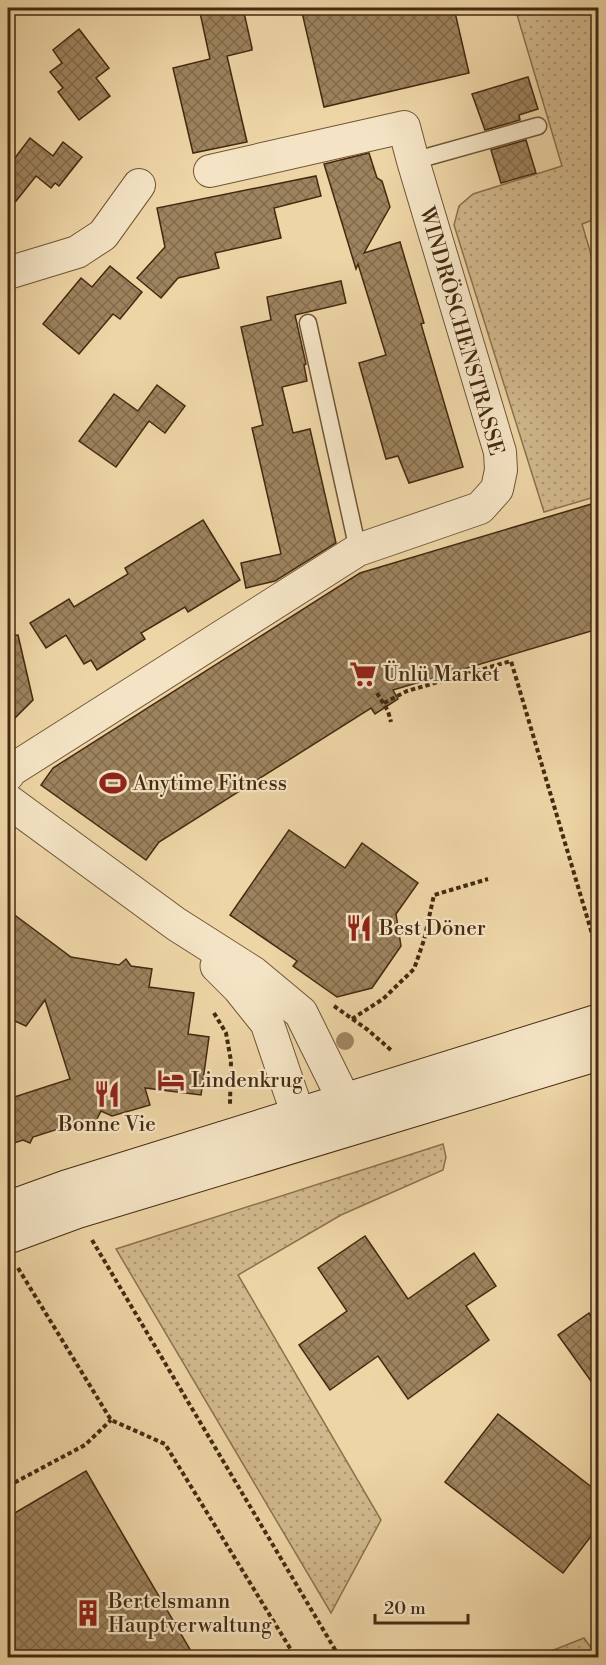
<svg xmlns="http://www.w3.org/2000/svg" width="606" height="1665" font-family="'Libre Bodoni',serif">
  <style>
    .grass { fill: url(#grass-dots); stroke: #8b714e; stroke-width: 1.5 }
    .building { fill: url(#building-cross-hatch); stroke: #452a10; stroke-width: 1.5 }
    .lines { fill: none; stroke-linecap: round; stroke-linejoin: round }
    .service-casing { stroke: #6f5536; stroke-width: 19 }
    .minor-casing { stroke: #6f5536; stroke-width: 34 }
    .tertiary-casing { stroke: #6f5536; stroke-width: 35 }
    .secondary-casing { stroke: #452a10; stroke-width: 35 }
    .path { stroke: #452a10; stroke-width: 4; stroke-dasharray: 4.5 3; stroke-linecap: butt }
    .service { stroke: #f4e4c5; stroke-width: 16 }
    .minor { stroke: #f4e4c5; stroke-width: 32 }
    .tertiary { stroke: #f4e4c5; stroke-width: 33 }
    .secondary { stroke: #f4e4c5; stroke-width: 33 }
    .tree { fill: #a08661 }
    .labels { text-anchor: middle; stroke-width: 4.5; stroke-linejoin: round; paint-order: stroke }
    .street-label { font-size: 21px; fill: #452a10; stroke: #f4e4c5 }
    .poi-label { font-size: 21px; fill: #452a10; stroke: #f4e4c5; text-anchor: start }
  </style>
  <defs>
    <pattern id="grass-dots" width="8" height="8" patternUnits="userSpaceOnUse" patternTransform="scale(1.5)"><rect width="8" height="8" fill="#d1b88c"/><path d="M2 2h.1M6 6h.1" fill="none" stroke="#ab9671" stroke-width="1.8" stroke-linecap="round"/></pattern>
    <pattern id="building-cross-hatch" width="8" height="8" patternUnits="userSpaceOnUse" patternTransform="scale(1.5)"><rect width="8" height="8" fill="#9d835e"/><path d="M0 0l8 8M0 8l8-8" fill="none" stroke="#826b4c"/></pattern>
  </defs>
  <rect width="100%" height="100%" fill="#eed5a6"/>
  <filter id="stains"><feTurbulence type="fractalNoise" baseFrequency=".00333" numOctaves="4"/><feColorMatrix values="0 0 0 0 .2 0 0 0 0 .09 0 0 0 0 .02 0 0 0 .5 -.17"/></filter>
  <radialGradient id="worn" r=".72"><stop offset=".6" stop-color="#630" stop-opacity="0"/><stop offset="1" stop-color="#630" stop-opacity=".3"/></radialGradient>
  <!-- grass -->
  <g class="grass">
    <path d="M515 8H598V218L582 224 598 278V496L544 512 454 225 459 206 473 194 562 166Z"/>
    <path d="M443 1144 446 1157 443 1170 341 1215 238 1275 381 1520 331 1613 116 1249Z"/>
    <path d="M584 1638 598 1657H536Z"/>
  </g>
  <!-- building -->
  <g class="building">
    <path d="M199 8H243L252 48V50L227 56 247 142 193 153 173 68 210 59Z"/>
    <path d="M301 8H454L469 73 324 107Z"/>
    <path d="M79 29 109 68 96 78 110 96 79 120 58 92 63 88 50 72 62 63 53 50Z"/>
    <path d="M528 77 538 109 519 115 520 120 485 130 472 94Z"/>
    <path d="M30 138 53 156 63 142 82 157 59 186 55 183 51 188 36 176 8 211V167Z"/>
    <path d="M526 140 536 173 501 183 491 150Z"/>
    <path d="M369 153 377 178 382 181 390 207 364 253 400 242 424 323 421 324 463 467 409 483 398 456 386 459 359 363 386 355 358 264 356 269 324 164Z"/>
    <path d="M316 176 321 196 274 208 281 238 215 253 219 268 178 278 161 298 137 278 165 247 157 208Z"/>
    <path d="M110 266 142 292 120 319 113 314 79 354 43 324 81 278 92 287Z"/>
    <path d="M341 281 346 303 295 315 306 364 304 365 307 381 282 387 293 433 310 429 336 543 275 581 246 588 241 563 281 554 252 428 263 425 241 327 271 320 267 297Z"/>
    <path d="M157 385 185 406 165 433 149 421 116 467 79 441 114 394 138 411Z"/>
    <path d="M598 502V629L393 690 398 699 375 714 371 708 159 842 146 860 41 785 53 768 360 573Z"/>
    <path d="M203 520 240 580 188 612 185 607 141 633 145 639 97 670 91 660 84 664 66 635 46 648 30 623 69 599 74 607 128 574 125 568Z"/>
    <path d="M18 635 33 700 8 725V636Z"/>
    <path d="M289 830 345 868 362 843 418 883 396 914 401 946 372 988 337 997 293 966 297 961 230 915Z"/>
    <path d="M8 910 71 957 119 965 126 959 131 966 152 969 149 987 194 993 188 1034 209 1037 201 1095 145 1088 150 1105 112 1116 101 1111 95 1123 89 1119 33 1137 30 1143 23 1140 8 1145V1099L70 1079 45 1000 26 1026 8 1018Z"/>
    <path d="M365 1236 408 1299 474 1253 496 1286 466 1306 489 1340 408 1399 378 1356 330 1390 299 1345 347 1311 318 1268Z"/>
    <path d="M589 1313 598 1327V1391L558 1335Z"/>
    <path d="M498 1414 598 1492V1527L563 1573 445 1482Z"/>
    <path d="M86 1471 119 1528 195 1658H8V1517Z"/>
  </g>
  <g class="lines">
    <defs>
      <g id="service">
        <path d="M413 161 538 126"/>
        <path d="M308 323 358 550"/>
      </g>
      <g id="minor">
        <path d="M8 273 77 252 103 235 139 185"/>
        <path d="M8 775 10 771 358 550 480 508 497 489 501 470 500 452 413 161 404 127 210 171"/>
      </g>
      <g id="tertiary">
        <path d="M8 801 176 924 253 973 301 1013 344 1100 353 1127"/>
        <path d="M217 966 239 988 267 1023 307 1141"/>
      </g>
      <g id="secondary">
        <path d="M8 1208 66 1187 598 1021"/>
        <path d="M8 1237 76 1212 598 1054"/>
      </g>
    </defs>
    <!-- service casing -->
    <use href="#service" class="service-casing"/>
    <!-- minor casing -->
    <use href="#minor" class="minor-casing"/>
    <!-- tertiary casing -->
    <use href="#tertiary" class="tertiary-casing"/>
    <!-- secondary casing -->
    <use href="#secondary" class="secondary-casing"/>
    <!-- path -->
    <g class="path">
      <path d="M377 693 388 711 391 722"/>
      <path d="M384 703 407 691 511 661 598 954"/>
      <path d="M334 1006 368 1030 392 1051"/>
      <path d="M214 1013 226 1033 231 1061 230 1104"/>
      <path d="M352 1019 383 999 414 969 424 940 434 895 488 879"/>
      <path d="M92 1240 340 1658"/>
      <path d="M18 1268 111 1420 165 1444 296 1658"/>
      <path d="M8 1486 85 1445 111 1420"/>
    </g>
    <!-- service -->
    <use href="#service" class="service"/>
    <!-- minor -->
    <use href="#minor" class="minor"/>
    <!-- tertiary -->
    <use href="#tertiary" class="tertiary"/>
    <!-- secondary -->
    <use href="#secondary" class="secondary"/>
  </g>
  <!-- trees -->
  <circle class="tree" cx="345" cy="1041" r="9"/>
  <!-- icons -->
  <defs>
    <symbol id="supermarket-bare" viewBox="-9 -9 18 18"><path d="M-6-5.5h2.5l.6 2H6L4.5 2H-2.5L-4.4-4H-6ZM-1.5 3.2a1.3 1.3 0 1 0 .1 0ZM3 3.2a1.3 1.3 0 1 0 .1 0Z" fill="#8f2418" stroke="#f4e4c5" stroke-width="2.5" paint-order="stroke"/></symbol>
    <symbol id="stadium-bare" viewBox="-9 -9 18 18"><path d="M0-5a6.5 5 0 1 0 0 10a6.5 5 0 1 0 0-10ZM-3.5-1.8h7v3.6h-7Z" fill="#8f2418" stroke="#f4e4c5" stroke-width="2.5" paint-order="stroke"/></symbol>
    <symbol id="restaurant-bare" viewBox="-9 -9 18 18"><path d="M-5-6h1v4h1v-4h1v4h1v-4h1v5L-1.5 .5V6h-2V.5L-5-1ZM5-6V6H3V1.5H1.5Q1.5-4 5-6Z" fill="#8f2418" stroke="#f4e4c5" stroke-width="2.5" paint-order="stroke"/></symbol>
    <symbol id="hotel-bare" viewBox="-9 -9 18 18"><path d="M-6-4.5h1.5V1H6V5H4.5V3h-9V5H-6ZM-4 0a1.8 1.8 0 1 1 3.6 0ZM.5 0V-2.5h3Q6-2.5 6 0Z" fill="#8f2418" stroke="#f4e4c5" stroke-width="2.5" paint-order="stroke"/></symbol>
    <symbol id="building-bare" viewBox="-9 -9 18 18"><path d="M-4-6H4V6H1V3H-1V6H-4ZM-2.5-4.3h1.7v1.8h-1.7ZM.8-4.3h1.7v1.8H.8ZM-2.5-1h1.7V.8h-1.7ZM.8-1h1.7V.8H.8Z" fill="#8f2418" stroke="#f4e4c5" stroke-width="2.5" paint-order="stroke"/></symbol>
  </defs>
  <g fill-rule="evenodd">
    <use href="#supermarket-bare" x="344" y="655" width="38" height="38"/>
    <use href="#stadium-bare" x="94" y="764" width="38" height="38"/>
    <use href="#restaurant-bare" x="340" y="909" width="38" height="38"/>
    <use href="#hotel-bare" x="152" y="1061" width="38" height="38"/>
    <use href="#restaurant-bare" x="88" y="1075" width="38" height="38"/>
    <use href="#building-bare" x="69" y="1594" width="38" height="38"/>
  </g>
  <g class="labels">
    <!-- street labels -->
    <g class="street-label">
      <text transform="translate(462 331) rotate(74)" y="7">WINDRÖSCHENSTRASSE</text>
    </g>
    <!-- poi labels -->
    <g class="poi-label">
      <text x="383" y="681">Ünlü Market</text>
      <text x="133" y="790">Anytime Fitness</text>
      <text x="379" y="935">Best Döner</text>
      <text x="191" y="1087">Lindenkrug</text>
      <text x="107" y="1131" text-anchor="middle">Bonne Vie</text>
      <text x="108" y="1608">Bertelsmann<tspan x="108" dy="24">Hauptverwaltung</tspan></text>
    </g>
  </g>
  <!-- margin -->
  <rect width="606" height="1665" fill="none" stroke="#eed5a6" stroke-width="30"/>
  <rect x="9" y="9" width="588" height="1647" fill="none" stroke="#452a10" stroke-width="3"/>
  <rect x="15" y="15" width="576" height="1635" fill="none" stroke="#452a10" stroke-width="1.5"/>
  <!-- scale -->
  <path d="M375 1614v9h93v-9" fill="none" stroke="#452a10" stroke-width="3"/>
  <text x="384" y="1614" font-size="18" fill="#452a10" stroke="#f4e4c5" stroke-width="4.5" paint-order="stroke">20 m</text>
  <rect width="100%" height="100%" filter="url(#stains)"/>
  <rect width="100%" height="100%" fill="url(#worn)"/>
</svg>
